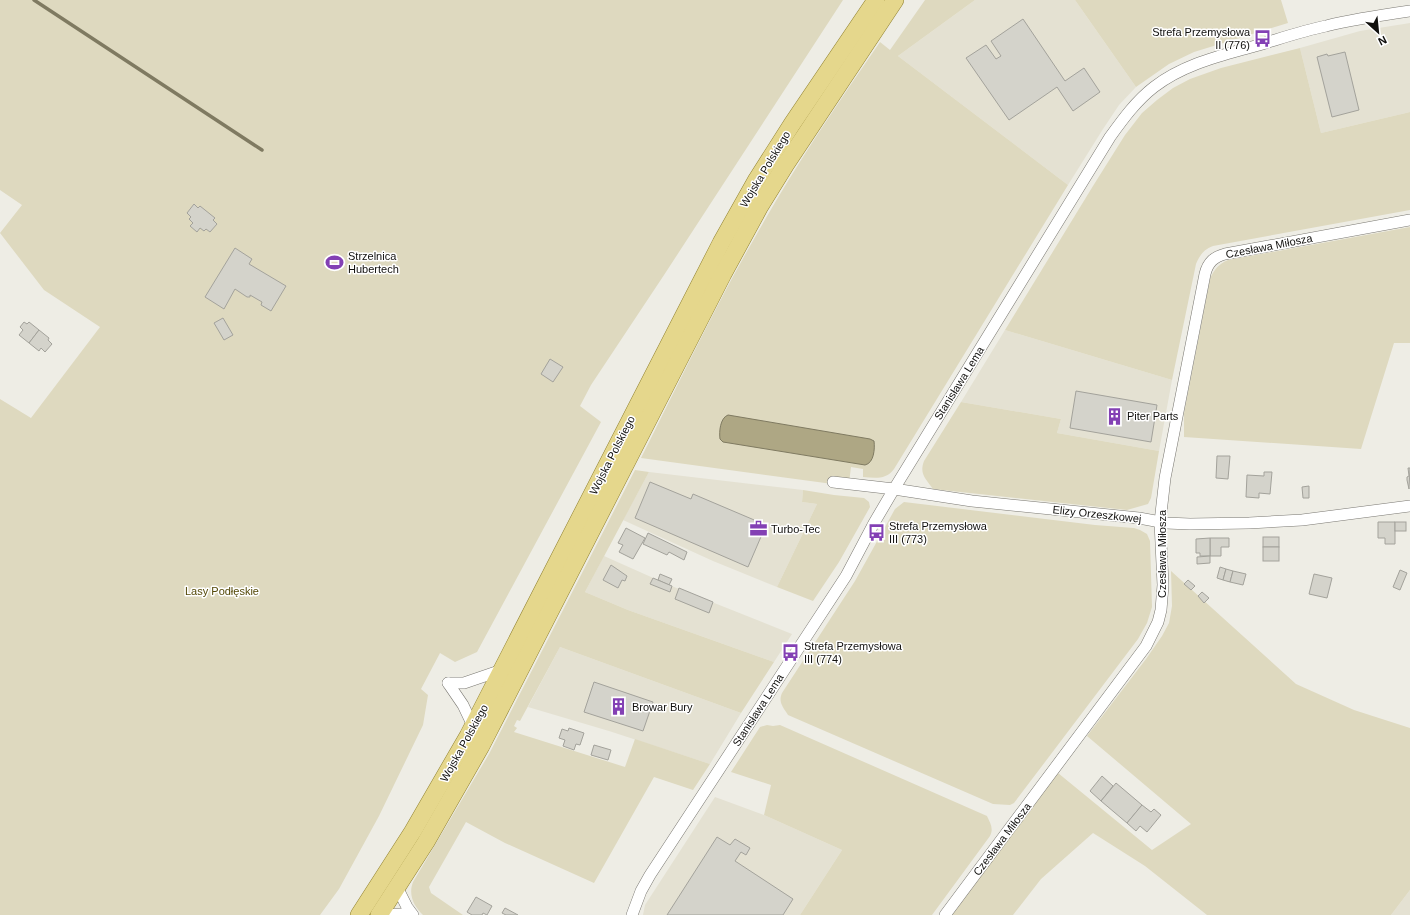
<svg xmlns="http://www.w3.org/2000/svg" width="1410" height="915" font-family="Arial,sans-serif">
  <style>
    .built { fill: #e4e1d2 }
    .green { fill: #ded9bf }
    .water { fill: #aea784; stroke: #7f7a61 }
    .lines { fill: none; stroke-linecap: round; stroke-linejoin: round }
    .stream { stroke: #7f7a61; stroke-width: 3.5 }
    .building { fill: #d4d3cb; stroke: #a3a29b }
    .street-casing { stroke: #7a7872; stroke-width: 12 }
    .primary-casing { stroke: #90802e; stroke-width: 18 }
    .street { stroke: #fff; stroke-width: 11 }
    .primary { stroke: #e5d78c; stroke-width: 17 }
    .labels { text-anchor: middle; stroke-width: 3; stroke-linejoin: round; paint-order: stroke }
    .poi-label { font-size: 11px; fill: #11100e; stroke: #fff; text-anchor: start }
    .street-label { font-size: 11px; fill: #11100e; stroke: #fff }
    .park-label { font-size: 11px; fill: #534807; stroke: #fff }
  </style>
  <rect width="100%" height="100%" fill="#eeede5"/>
  <!-- built -->
  <g class="built">
    <path d="M975 0H1075L1136 87 1119 105 1103 129 1068 185 898 56Z"/>
    <path d="M1410 23V112L1321 133 1300 48 1360 31Z"/>
    <path d="M1005 330 1172 380 1159 451 1057 433 1061 419 961 402Z"/>
    <path d="M649 472 803 490 802 502 817 504 777 587 713 561 623 520Z"/>
    <path d="M604 556 669 585 792 634 774 662 628 610 585 592Z"/>
    <path d="M560 647 741 713 710 764 609 731 528 707Z"/>
    <path d="M715 797 764 815 842 850 800 915H643L645 905Z"/>
    <path d="M1410 890V915H1391Z"/>
  </g>
  <!-- green -->
  <g class="green">
    <path d="M0 0H843L666 272 591 385 580 406 601 422 477 652 455 662 440 653 421 689 428 695 423 725 379 816 339 889 320 915H0V399L31 418 100 327 44 290 0 233 22 205 0 190Z"/>
    <path d="M925 0H975L898 56 1068 185 894 469C886 480 875 478 863 477V469L851 467 849 483 840 485 641 458C678 385 713 310 754 239 792 171 835 107 880 42L890 50Z"/>
    <path d="M1075 0H1281L1288 23 1194 52 1169 64 1136 87Z"/>
    <path d="M1300 48 1321 133 1410 112V210L1213 246C1203 250 1200 255 1196 264L1172 380 1005 330 1093 186 1125 135 1142 113 1157 100 1173 88 1190 79 1221 68Z"/>
    <path d="M1410 227V343H1394L1361 449 1184 437V413L1210 279C1214 269 1219 264 1228 260Z"/>
    <path d="M961 402 1061 419 1057 433 1159 451 1151 498 1148 504 1127 510 933 489C926 479 919 474 924 461Z"/>
    <path d="M635 470 649 472 585 592 628 610 774 662 741 713 560 647 520 721 517 720 514 726 517 728 514 732 625 767 635 739 710 764 693 790 654 777 594 883 505 843 466 822 429 887 431 893 463 915H423C414 906 408 895 413 882L489 754Z"/>
    <path d="M803 490 834 495 864 498 869 502 870 507 839 562 813 601 777 587 817 504 802 502Z"/>
    <path d="M904 502 1095 525 1134 528 1140 530 1147 534 1150 541 1152 607 1147 623 1138 639 1014 803 1010 805 993 804 788 715C783 707 778 702 782 693L855 581 895 509Z"/>
    <path d="M1171 571 1296 684 1354 710 1410 728V890L1391 915H1207L1145 866 1093 833 1041 879 1013 915H951L1058 773 1152 850 1191 824 1087 736 1146 659 1162 636 1169 623 1172 606Z"/>
    <path d="M767 725 773 726 780 725 987 816C990 823 994 828 990 836L932 915H800L842 850 764 815 771 785 731 772 760 727Z"/>
  </g>
  <!-- water -->
  <path class="water" d="M728 415 870 439 874 441C875 449 874 463 865 465L723 442 720 439C719 432 720 418 728 415Z"/>
  <g class="lines">
    <!-- stream -->
    <path class="stream" d="M34 0 262 150"/>
  </g>
  <!-- building -->
  <g class="building">
    <path d="M1023 19 1065 81 1084 68 1100 92 1073 111 1057 87 1009 120 966 58 986 45 996 59 1001 56 991 41Z"/>
    <path d="M1345 52 1359 110 1332 117 1317 57 1327 54 1328 56Z"/>
    <path d="M194 204 198 208 200 206 215 218 213 220 217 224 210 232 206 229 204 231 200 228 197 232 190 226 193 223 189 219 191 217 187 213Z"/>
    <path d="M235 248 252 259 249 264 286 286 271 311 261 305 262 302 250 295V297H247L235 289 224 309 205 297Z"/>
    <path d="M223 318 233 335 224 340 214 323Z"/>
    <path d="M24 322 27 324 29 322 39 330 29 343 19 335 23 330 20 327Z"/>
    <path d="M39 330 49 338 48 340 52 344 45 352 41 348 39 351 29 343Z"/>
    <path d="M550 359 563 367 553 382 541 374Z"/>
    <path d="M1076 391 1157 405 1151 442 1070 428Z"/>
    <path d="M1217 456H1230L1228 479 1216 478Z"/>
    <path d="M1408 468H1410L1409 489 1407 480V477L1409 476Z"/>
    <path d="M1264 472H1272L1270 494 1259 493V498L1246 497 1247 475 1264 476Z"/>
    <path d="M650 482 691 499 693 494 766 525 748 567 635 518Z"/>
    <path d="M1309 486V498H1303L1302 487Z"/>
    <path d="M1378 522H1395V544H1385V538H1378Z"/>
    <rect x="1395" y="522" width="11" height="9"/>
    <path d="M626 528 645 538 633 559 619 552 623 545 618 543Z"/>
    <path d="M648 533 687 552 684 560 669 552 667 555 643 544Z"/>
    <rect x="1263" y="537" width="16" height="10"/>
    <path d="M1210 538H1229V547H1221V556H1210Z"/>
    <path d="M1210 538V556H1200V553H1196V539Z"/>
    <rect x="1263" y="547" width="16" height="14"/>
    <path d="M1210 556V563L1197 564V557Z"/>
    <path d="M611 565 627 576 625 581 622 580 618 588 603 580Z"/>
    <path d="M1220 567 1226 569 1223 580 1217 578Z"/>
    <path d="M1226 569 1233 571 1230 582 1223 580Z"/>
    <path d="M1400 570 1407 573 1400 590 1393 587Z"/>
    <path d="M1233 571 1246 574 1243 585 1230 582Z"/>
    <path d="M660 574 672 579 669 585 658 580Z"/>
    <path d="M1314 574 1332 578 1327 598 1309 594Z"/>
    <path d="M653 578 672 586 670 592 650 584Z"/>
    <path d="M1188 580 1195 586 1191 590 1184 584Z"/>
    <path d="M679 588 713 602 709 613 675 599Z"/>
    <path d="M1202 592 1209 598 1204 603 1198 596Z"/>
    <path d="M594 682 653 702 643 731 584 712Z"/>
    <path d="M569 728 584 733 580 745 576 744 574 750 563 746 565 740 559 738 562 729 568 731Z"/>
    <path d="M594 745 611 750 608 760 591 755Z"/>
    <path d="M1102 776 1113 786 1101 801 1090 791Z"/>
    <path d="M1116 783 1142 805 1127 823 1101 801Z"/>
    <path d="M1142 805 1151 812 1154 809 1161 815 1147 832 1140 826 1136 831 1127 823Z"/>
    <path d="M717 837 730 845 735 839 750 848 746 855 741 852 735 861 793 899 783 915H667Z"/>
    <path d="M476 897 492 906 487 915 483 913 482 915H472L467 912Z"/>
    <path d="M505 908 518 915H506L502 913Z"/>
  </g>
  <g class="lines">
    <defs>
      <g id="street">
        <path d="M833 482 894 489 972 501 1139 518 1166 523 1190 524 1249 523 1302 520 1410 506"/>
        <path d="M448 683H464L502 670"/>
        <path d="M448 683 463 705 473 726"/>
        <path d="M397 887 407 907 413 915"/>
        <path d="M383 915 402 914 408 915"/>
        <path d="M632 915 641 891 650 875 846 576 874 523 894 489 1110 137C1123 119 1136 101 1154 87 1184 64 1220 56 1255 46 1279 39 1302 31 1326 26 1354 19 1382 15 1410 11"/>
        <path d="M945 915 1146 646 1158 622 1161 610 1163 585 1160 522 1165 478 1205 274C1208 262 1214 257 1225 254L1410 220"/>
      </g>
      <g id="primary">
        <path d="M359 915 413 831 468 736 721 243 757 179 792 124 876 0"/>
        <path d="M379 915 426 842 481 746 723 274 760 206 786 164 895 0"/>
      </g>
    </defs>
    <!-- street casing -->
    <use href="#street" class="street-casing"/>
    <!-- primary casing -->
    <use href="#primary" class="primary-casing"/>
    <!-- street -->
    <use href="#street" class="street"/>
    <!-- primary -->
    <use href="#primary" class="primary"/>
  </g>
  <!-- icons -->
  <defs>
    <symbol id="bus-bare" viewBox="-9 -9 18 18"><path d="M-5-6H5V4H4V6H2V4H-2V6H-4V4H-5ZM-3.5-4V0h7V-4ZM-3.5 1.2v1.5H-2V1.2ZM2 1.2v1.5H3.5V1.2Z" fill="#8340b4" stroke="#fff" stroke-width="2.5" paint-order="stroke"/></symbol>
    <symbol id="stadium-bare" viewBox="-9 -9 18 18"><path d="M0-5a6.5 5 0 1 0 0 10a6.5 5 0 1 0 0-10ZM-3.5-1.8h7v3.6h-7Z" fill="#8340b4" stroke="#fff" stroke-width="2.5" paint-order="stroke"/></symbol>
    <symbol id="building-bare" viewBox="-9 -9 18 18"><path d="M-4-6H4V6H1V3H-1V6H-4ZM-2.5-4.3h1.7v1.8h-1.7ZM.8-4.3h1.7v1.8H.8ZM-2.5-1h1.7V.8h-1.7ZM.8-1h1.7V.8H.8Z" fill="#8340b4" stroke="#fff" stroke-width="2.5" paint-order="stroke"/></symbol>
    <symbol id="office-bare" viewBox="-9 -9 18 18"><path d="M-6-3h4V-5.5h4V-3h4V5H-6ZM-1-4.5V-3h2v-1.5ZM-6 0V1H6V0Z" fill="#8340b4" stroke="#fff" stroke-width="2.5" paint-order="stroke"/></symbol>
  </defs>
  <g fill-rule="evenodd">
    <use href="#bus-bare" x="1250" y="26" width="25" height="25"/>
    <use href="#stadium-bare" x="322" y="250" width="25" height="25"/>
    <use href="#building-bare" x="1102" y="404" width="25" height="25"/>
    <use href="#office-bare" x="746" y="516" width="25" height="25"/>
    <use href="#bus-bare" x="864" y="520" width="25" height="25"/>
    <use href="#bus-bare" x="778" y="640" width="25" height="25"/>
    <use href="#building-bare" x="606" y="694" width="25" height="25"/>
  </g>
  <g class="labels">
    <!-- poi labels -->
    <g class="poi-label">
      <text x="1250" y="36" text-anchor="end">Strefa Przemysłowa<tspan x="1250" dy="13">II (776)</tspan></text>
      <text x="348" y="260">Strzelnica<tspan x="348" dy="13">Hubertech</tspan></text>
      <text x="1127" y="420">Piter Parts</text>
      <text x="889" y="530">Strefa Przemysłowa<tspan x="889" dy="13">III (773)</tspan></text>
      <text x="771" y="533">Turbo-Tec</text>
      <text x="804" y="650">Strefa Przemysłowa<tspan x="804" dy="13">III (774)</tspan></text>
      <text x="632" y="711">Browar Bury</text>
    </g>
    <!-- street labels -->
    <g class="street-label">
      <text transform="translate(765 169) rotate(-59)" y="4">Wojska Polskiego</text>
      <text transform="translate(1269 246) rotate(-11)" y="4">Czesława Miłosza</text>
      <text transform="translate(959 383) rotate(-58)" y="4">Stanisława Lema</text>
      <text transform="translate(612 455) rotate(-63)" y="4">Wojska Polskiego</text>
      <text transform="translate(1097 514) rotate(6)" y="4">Elizy Orzeszkowej</text>
      <text transform="translate(1162 554) rotate(-90)" y="4">Czesława Miłosza</text>
      <text transform="translate(758 710) rotate(-57)" y="4">Stanisława Lema</text>
      <text transform="translate(464 743) rotate(-61)" y="4">Wojska Polskiego</text>
      <text transform="translate(1002 839) rotate(-53)" y="4">Czesława Miłosza</text>
    </g>
    <!-- park labels -->
    <g class="park-label">
      <text x="222" y="595">Lasy Podłęskie</text>
    </g>
  </g>
  <!-- north arrow -->
  <g transform="translate(1378 32) rotate(153)" stroke="#ffffff" stroke-width="3" paint-order="stroke">
  <path d="M0-3L7 15L0 10L-7 15Z" fill="#11100e"/>
  <text y="-6" font-size="11" font-weight="bold" text-anchor="middle" fill="#11100e">N</text>
  </g>
</svg>
